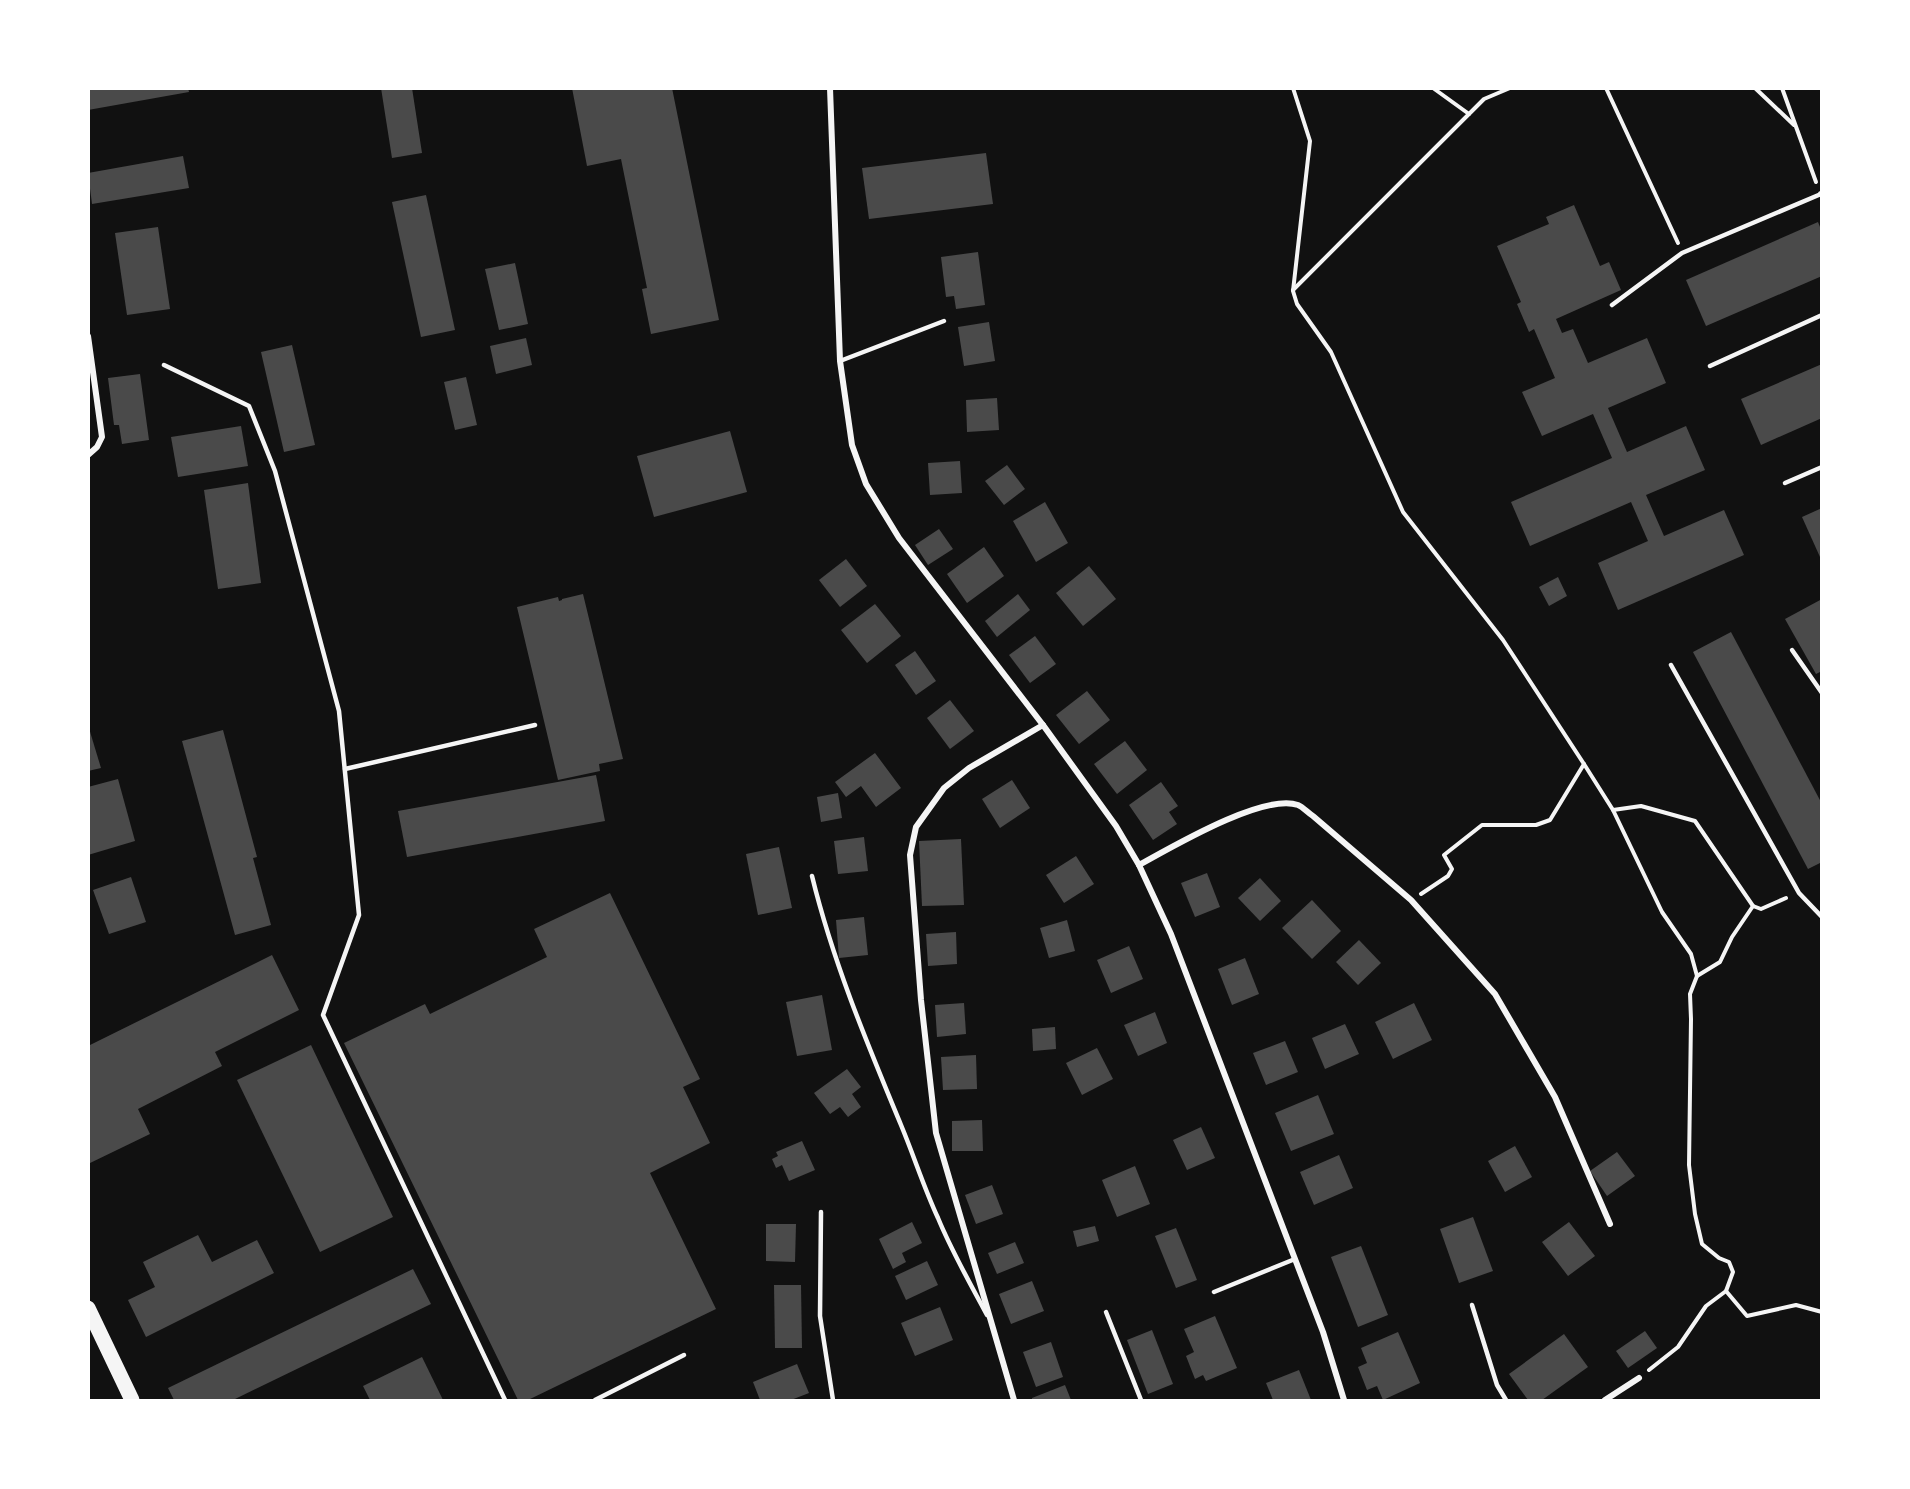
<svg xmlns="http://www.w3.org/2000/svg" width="1910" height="1489" font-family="'Playfair Display',serif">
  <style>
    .building { fill: #4a4a4a }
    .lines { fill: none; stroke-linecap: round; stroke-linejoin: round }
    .path { stroke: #f5f5f5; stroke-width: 4 }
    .service { stroke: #f5f5f5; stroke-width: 4.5 }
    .minor { stroke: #f5f5f5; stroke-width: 6 }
    .primary { stroke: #f5f5f5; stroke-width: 15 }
  </style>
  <rect width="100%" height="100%" fill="#111"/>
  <!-- building -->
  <g class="building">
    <path d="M88 88H188L189 92 88 110Z"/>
    <path d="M381 88H412L422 153 392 158Z"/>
    <path d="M572 88H672L719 320 651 334 642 289 647 288 621 159 587 166Z"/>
    <path d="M986 153 993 204 869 219 862 168Z"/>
    <path d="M183 156 189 188 92 204 88 173Z"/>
    <path d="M426 195 455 330 421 337 392 202Z"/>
    <path d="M1574 205 1600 266 1609 262 1621 290 1556 319 1562 333 1573 329 1588 363 1647 338 1666 383 1608 408 1627 452 1686 426 1705 470 1646 495 1664 536 1724 510 1744 555 1618 610 1598 563 1648 541 1631 502 1530 546 1511 502 1612 458 1593 414 1542 436 1522 392 1555 378 1534 329 1529 332 1517 304 1521 302 1497 246 1549 224 1546 217Z"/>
    <path d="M1818 222 1822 232V276L1706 326 1686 280Z"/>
    <path d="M158 227 170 309 127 315 115 233Z"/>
    <path d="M978 252 985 305 956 309 954 296 946 297 941 257Z"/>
    <path d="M515 263 528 324 499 330 485 269Z"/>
    <path d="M989 322 995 361 964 366 958 327Z"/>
    <path d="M526 338 532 365 496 374 490 346Z"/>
    <path d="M292 345 315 445 284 452 261 352Z"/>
    <path d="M1822 364V418L1761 445 1741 399Z"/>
    <path d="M140 374 149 440 122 444 119 425H114L108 378Z"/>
    <path d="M466 377 477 425 455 430 444 382Z"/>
    <path d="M997 398 999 430 967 432 966 400Z"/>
    <path d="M241 426 248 466 178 477 171 437Z"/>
    <path d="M730 431 747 492 654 517 637 456Z"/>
    <path d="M960 461 962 493 930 495 928 463Z"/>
    <path d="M1007 465 1025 489 1004 505 985 481Z"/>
    <path d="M248 483 261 583 218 589 204 490Z"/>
    <path d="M1045 502 1068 543 1036 562 1013 521Z"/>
    <path d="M1822 508V556L1820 557 1802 517Z"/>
    <path d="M939 529 953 549 928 565 915 545Z"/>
    <path d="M984 547 1004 576 967 603 947 574Z"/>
    <path d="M846 559 867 586 840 607 819 580Z"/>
    <path d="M1089 566 1116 599 1083 626 1056 593Z"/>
    <path d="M1558 577 1567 596 1549 606 1539 587Z"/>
    <path d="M583 594 623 759 599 764 600 771 558 780 517 607 558 597 559 601 562 600V599Z"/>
    <path d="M1018 594 1030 610 997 637 985 621Z"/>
    <path d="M1822 599V671L1816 674 1785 619Z"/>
    <path d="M875 604 901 636 867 663 841 630Z"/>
    <path d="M1731 632 1822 804V862L1808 869 1693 652Z"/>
    <path d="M1035 636 1056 664 1030 683 1009 655Z"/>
    <path d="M915 651 936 681 916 695 895 665Z"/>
    <path d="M1087 691 1110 720 1079 744 1056 715Z"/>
    <path d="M950 700 974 731 950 749 927 718Z"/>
    <path d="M88 725 101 768 88 771Z"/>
    <path d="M223 730 257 857 253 858 271 925 235 935 182 741Z"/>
    <path d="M1125 741 1147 770 1117 794 1094 764Z"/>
    <path d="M875 753 901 788 876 807 861 786 846 797 835 782Z"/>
    <path d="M596 775 605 821 407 857 398 811Z"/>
    <path d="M118 779 135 841 88 855V787Z"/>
    <path d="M1012 780 1030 808 1000 828 982 799Z"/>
    <path d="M1161 782 1178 806 1169 812 1177 824 1153 840 1129 805Z"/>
    <path d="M838 793 842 818 821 822 817 797Z"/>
    <path d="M864 837 868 871 838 874 834 841Z"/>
    <path d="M961 839 964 905 922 906 919 841Z"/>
    <path d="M779 847 792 908 758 915 746 854Z"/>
    <path d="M1076 856 1094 884 1064 903 1046 875Z"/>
    <path d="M1207 873 1220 907 1195 917 1181 883Z"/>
    <path d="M131 877 146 922 109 934 93 890Z"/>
    <path d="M1260 878 1281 901 1260 921 1238 898Z"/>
    <path d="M610 893 700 1079 683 1087 710 1143 650 1173 716 1309 528 1400H518L344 1043 425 1004 430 1014 547 957 534 929Z"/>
    <path d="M1312 900 1341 931 1312 959 1282 928Z"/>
    <path d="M864 917 868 955 839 958 836 920Z"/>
    <path d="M1067 920 1075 951 1049 958 1040 928Z"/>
    <path d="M956 932 957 964 928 966 926 934Z"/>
    <path d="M1359 940 1381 963 1358 985 1336 962Z"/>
    <path d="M1129 946 1143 979 1111 993 1097 960Z"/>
    <path d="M272 955 299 1010 215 1052 222 1066 138 1109 150 1134 88 1164V1046Z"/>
    <path d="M1245 958 1259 994 1232 1005 1218 969Z"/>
    <path d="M822 995 832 1050 797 1056 786 1002Z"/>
    <path d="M964 1003 966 1034 937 1037 935 1005Z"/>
    <path d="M1414 1003 1432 1040 1393 1059 1375 1022Z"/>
    <path d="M1155 1012 1167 1043 1138 1056 1124 1025Z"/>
    <path d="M1345 1024 1359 1054 1325 1069 1312 1038Z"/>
    <path d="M1055 1027 1056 1049 1033 1051 1032 1029Z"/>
    <path d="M1285 1041 1298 1072 1266 1085 1253 1053Z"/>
    <path d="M311 1045 393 1217 320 1252 237 1080Z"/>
    <path d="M1097 1048 1113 1079 1082 1095 1066 1063Z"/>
    <path d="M976 1055 977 1089 943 1090 941 1057Z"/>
    <path d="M847 1069 861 1087 852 1094 861 1107 848 1117 840 1107 830 1114 814 1093Z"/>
    <path d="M1318 1095 1334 1134 1291 1151 1275 1113Z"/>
    <path d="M982 1120 983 1151H952V1121Z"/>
    <path d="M1201 1127 1215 1158 1187 1170 1173 1140Z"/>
    <path d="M802 1141 815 1170 789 1181 782 1165 776 1168 772 1159 778 1156 776 1152Z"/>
    <path d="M1515 1146 1532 1177 1505 1192 1488 1161Z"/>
    <path d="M1617 1152 1635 1176 1607 1196 1590 1171Z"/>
    <path d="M1339 1155 1353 1188 1314 1205 1300 1172Z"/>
    <path d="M1135 1166 1150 1204 1117 1217 1102 1180Z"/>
    <path d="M992 1185 1003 1214 976 1224 965 1195Z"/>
    <path d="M1473 1217 1493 1271 1459 1283 1440 1229Z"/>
    <path d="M912 1222 922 1243 902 1253 906 1262 893 1269 879 1239Z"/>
    <path d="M1569 1222 1595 1256 1568 1276 1542 1242Z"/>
    <path d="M766 1224H796L795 1262 766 1261Z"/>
    <path d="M1095 1226 1099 1241 1077 1247 1073 1231Z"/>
    <path d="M1176 1228 1197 1280 1176 1288 1155 1236Z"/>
    <path d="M198 1235 212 1262 257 1240 274 1273 146 1337 128 1300 155 1287 143 1262Z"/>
    <path d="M1015 1242 1024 1263 997 1274 988 1253Z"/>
    <path d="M1361 1246 1388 1315 1358 1327 1331 1257Z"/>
    <path d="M927 1261 938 1285 906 1300 895 1276Z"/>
    <path d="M413 1269 431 1304 233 1400H174L168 1388Z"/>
    <path d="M1032 1281 1044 1311 1011 1324 999 1294Z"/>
    <path d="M774 1285H801L802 1348H775Z"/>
    <path d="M940 1307 953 1340 915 1356 901 1323Z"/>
    <path d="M1215 1316 1237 1368 1206 1381 1203 1375 1195 1379 1186 1356 1194 1352 1184 1329Z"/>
    <path d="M1152 1330 1173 1384 1148 1394 1127 1340Z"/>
    <path d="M1645 1331 1657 1348 1628 1368 1616 1351Z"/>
    <path d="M1398 1332 1420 1383 1383 1400 1377 1386 1367 1390 1358 1367 1367 1363 1361 1348Z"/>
    <path d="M1564 1334 1588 1367 1542 1400H1528L1509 1374Z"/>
    <path d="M1051 1342 1063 1377 1036 1387 1023 1352Z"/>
    <path d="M422 1357 443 1400H370L363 1386Z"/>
    <path d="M797 1364 809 1393 791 1400H760L753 1382Z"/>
    <path d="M1299 1370 1311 1400H1273L1266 1383Z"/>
    <path d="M1065 1385 1071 1400H1032V1398Z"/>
  </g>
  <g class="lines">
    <!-- path -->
    <g class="path">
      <path d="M1293 88 1310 141 1293 291 1297 304 1331 352 1403 512 1503 640 1584 764 1613 810 1662 912 1691 954 1697 976 1690 994 1691 1019 1689 1165 1695 1214 1702 1244 1719 1258 1729 1262 1733 1272 1726 1291 1706 1306 1678 1347 1649 1370"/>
      <path d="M1433 88 1469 114"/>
      <path d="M1606 88 1678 243"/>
      <path d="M1755 88 1794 125"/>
      <path d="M1782 88 1816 182"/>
      <path d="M1293 290 1484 99 1510 88"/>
      <path d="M1613 810 1641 806 1695 821 1753 906"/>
      <path d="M1421 894 1448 876 1452 869 1444 855 1482 825H1536L1550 820 1584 764"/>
      <path d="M1697 976 1720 962 1732 937 1753 906 1761 909 1786 898"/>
      <path d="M1726 1291 1747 1316 1796 1305 1822 1312"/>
    </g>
    <!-- service -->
    <g class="service">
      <path d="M1612 305 1682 253 1821 194"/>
      <path d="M840 361 944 321"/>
      <path d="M164 365 249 406 275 471 339 711 359 915 323 1015 505 1400"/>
      <path d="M1710 366 1822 315"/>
      <path d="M1785 483 1822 467"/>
      <path d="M1792 650 1822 693"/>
      <path d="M1671 665 1799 893 1822 917"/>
      <path d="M345 769 535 725"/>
      <path d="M812 876C833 962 867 1043 901 1125 914 1156 924 1188 938 1218 952 1252 970 1283 987 1315"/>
      <path d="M821 1212 820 1316 833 1400"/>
      <path d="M1214 1292 1295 1259"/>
      <path d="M1472 1305 1497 1385 1506 1400"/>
      <path d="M1106 1312 1141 1400"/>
      <path d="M595 1400 684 1355"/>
    </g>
    <!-- minor -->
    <g class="minor">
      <path d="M830 88 840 361 852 445 866 484 899 538 1043 725 1116 826 1139 865 1171 934 1295 1259 1323 1332 1344 1400"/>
      <path d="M1821 194H1822"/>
      <path d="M88 336 102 437 97 447 88 455"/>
      <path d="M1139 865C1172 847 1263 793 1298 805 1303 807 1308 813 1313 816L1411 900 1495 994 1555 1097 1610 1224"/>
      <path d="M1014 1400 936 1133 921 1000 910 855 916 827 944 788 969 768 1043 725"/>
      <path d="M1605 1400 1639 1378"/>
    </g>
    <!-- primary -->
    <path class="primary" d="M88 1308 132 1400"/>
  </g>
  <!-- border -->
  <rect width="1910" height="1489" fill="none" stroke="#ffffff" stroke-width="180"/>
</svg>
